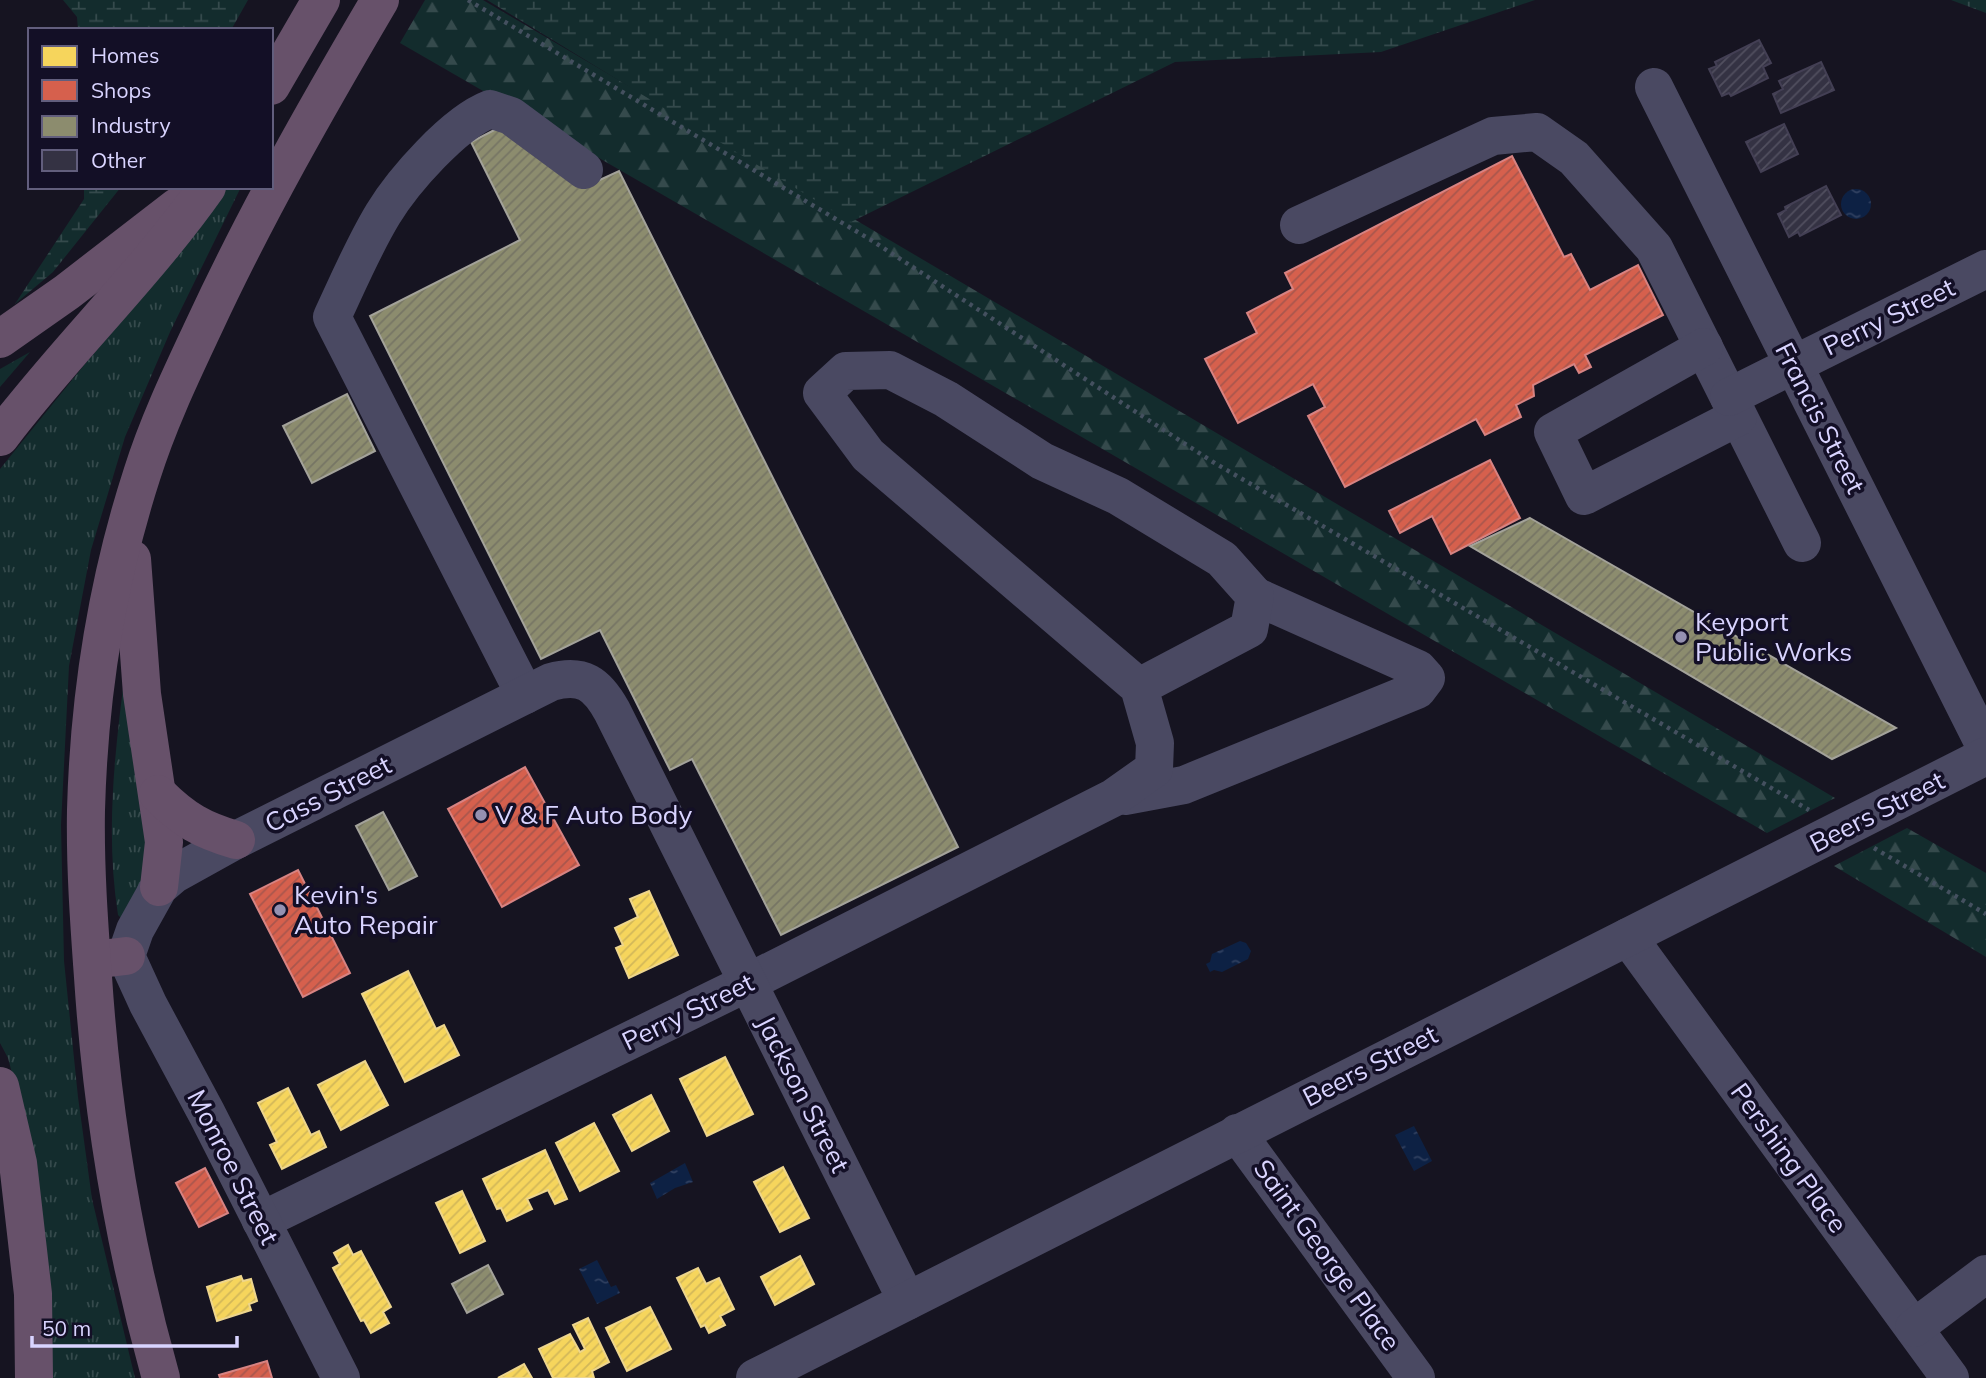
<svg xmlns="http://www.w3.org/2000/svg" width="1986" height="1378" font-family="Mulish,sans-serif">
  <style>
    .grass { fill: url(#grass-tufts) }
    .forest { fill: url(#forest-firs) }
    .wetland { fill: url(#wetland-marsh) }
    .water { fill: url(#water-ripples) }
    .homes { fill: url(#homes-hatch); stroke: #edd58d; stroke-width: 2 }
    .shops { fill: url(#shops-hatch); stroke: #d78382; stroke-width: 2 }
    .industry { fill: url(#industry-hatch); stroke: #a3a29a; stroke-width: 2 }
    .building { fill: url(#building-hatch); stroke: #433f54; stroke-width: 2 }
    .lines { fill: none; stroke-linecap: round; stroke-linejoin: round }
    .path { stroke: #44505f; stroke-width: 4.5; stroke-dasharray: 3.5 5; stroke-linecap: butt }
    .minor { stroke: #4a4962; stroke-width: 38 }
    .highway { stroke: #67516a; stroke-width: 38 }
    .poi-dot { fill: #9591b1; stroke: #130f26; stroke-width: 2.5 }
    .labels { text-anchor: middle; stroke-width: 7; stroke-linejoin: round; paint-order: stroke }
    .street-label { font-size: 26px; fill: #d9d4ff; stroke: #130f26 }
    .poi-label { font-size: 26px; fill: #d9d4ff; stroke: #130f26; text-anchor: start }
  </style>
  <defs>
    <pattern id="grass-tufts" width="24" height="20" patternUnits="userSpaceOnUse" patternTransform="scale(1.75)"><rect width="24" height="20" fill="#132c2d"/><path d="M3 7l-1-3M5 7V3M7 7l1-3M15 17l-1-3M17 17v-4M19 17l1-3" fill="none" stroke="#354a4c"/></pattern>
    <pattern id="forest-firs" width="22" height="20" patternUnits="userSpaceOnUse" patternTransform="scale(1.75)"><rect width="22" height="20" fill="#132c2d"/><path d="M5 1l3.5 6h-7zM16 11l3.5 6h-7z" fill="#354a4c"/></pattern>
    <pattern id="wetland-marsh" width="20" height="14" patternUnits="userSpaceOnUse" patternTransform="scale(1.75)"><rect width="20" height="14" fill="#132c2d"/><path d="M1 5h8M5 5V1M11 12h8M15 12V8" fill="none" stroke="#354a4c"/></pattern>
    <pattern id="water-ripples" width="26" height="14" patternUnits="userSpaceOnUse" patternTransform="scale(1.75)"><rect width="26" height="14" fill="#0d2144"/><path d="M2 4q2-2 4 0t4 0M15 11q2-2 4 0t4 0" fill="none" stroke="#304060"/></pattern>
    <pattern id="homes-hatch" width="6" height="6" patternUnits="userSpaceOnUse" patternTransform="scale(1.75)"><rect width="6" height="6" fill="#f6d55c"/><path d="M-1 1l2-2M0 6l6-6M5 7l2-2" fill="none" stroke="#d2b759"/></pattern>
    <pattern id="shops-hatch" width="6" height="6" patternUnits="userSpaceOnUse" patternTransform="scale(1.75)"><rect width="6" height="6" fill="#d6604d"/><path d="M-1 1l2-2M0 6l6-6M5 7l2-2" fill="none" stroke="#a9564d"/></pattern>
    <pattern id="industry-hatch" width="6" height="6" patternUnits="userSpaceOnUse" patternTransform="scale(1.75)"><rect width="6" height="6" fill="#8c8c6e"/><path d="M-1 1l2-2M0 6l6-6M5 7l2-2" fill="none" stroke="#767564"/></pattern>
    <pattern id="building-hatch" width="6" height="6" patternUnits="userSpaceOnUse" patternTransform="scale(1.75)"><rect width="6" height="6" fill="#343243"/><path d="M-1 1l2-2M0 6l6-6M5 7l2-2" fill="none" stroke="#514f5f"/></pattern>
  </defs>
  <rect width="100%" height="100%" fill="#161421"/>
  <!-- grass -->
  <g class="grass">
    <path d="M227 187H241L170 332 125 437 91 550 69 666 61 825 64 961 78 1097 92 1199 135 1378H48L32 1149 8 1058 0 1043V469L85 364 187 244Z"/>
    <path d="M30 352 0 387V369Z"/>
    <path d="M126 666 143 788 147 871 123 920 118 915C105 832 115 748 126 666Z"/>
  </g>
  <!-- forest -->
  <g class="forest">
    <path d="M425 0H483L1835 798 1767 833 400 43Z"/>
    <path d="M1907 828 1986 873V957L1834 866Z"/>
  </g>
  <!-- wetland -->
  <g class="wetland">
    <path d="M63 0H248L231 30H78L77 17Z"/>
    <path d="M487 0H1535L1381 52 1175 62 851 222Z"/>
    <path d="M1951 0H1986V13Z"/>
    <path d="M84 187H121L53 272 15 304 84 199Z"/>
  </g>
  <!-- water -->
  <g class="water">
    <circle cx="1856" cy="204" r="15"/>
    <path d="M1240 941 1246 943 1251 951 1248 959 1222 972 1214 970 1210 972 1206 964 1210 962 1212 954Z"/>
    <path d="M1414 1126 1432 1161 1414 1171 1395 1135Z"/>
    <path d="M685 1163 693 1182 675 1188 657 1199 650 1183Z"/>
    <path d="M597 1260 611 1287 616 1285 620 1293 597 1304 579 1269Z"/>
  </g>
  <!-- homes -->
  <g class="homes">
    <path d="M649 891 678 955 629 978 616 948 623 945 615 928 638 917 630 899Z"/>
    <path d="M408 971 436 1029 444 1025 459 1055 405 1082 362 994Z"/>
    <path d="M725 1057 753 1114 707 1136 680 1079Z"/>
    <path d="M365 1061 388 1105 341 1130 318 1085Z"/>
    <path d="M288 1088 311 1135 319 1131 326 1147 282 1169 270 1145 277 1142 258 1103Z"/>
    <path d="M651 1095 669 1131 632 1151 613 1115Z"/>
    <path d="M594 1123 619 1171 580 1191 556 1143Z"/>
    <path d="M545 1150 567 1199 555 1204 548 1190 527 1199 532 1209 507 1221 501 1208 497 1209 483 1179Z"/>
    <path d="M783 1167 809 1218 780 1232 754 1182Z"/>
    <path d="M462 1191 485 1241 460 1253 436 1203Z"/>
    <path d="M348 1245 353 1255 361 1251 391 1307 383 1312 389 1323 371 1333 364 1320 361 1321 333 1268 340 1264 334 1253Z"/>
    <path d="M800 1256 814 1284 775 1305 761 1277Z"/>
    <path d="M698 1268 706 1284 719 1278 734 1309 720 1316 725 1325 709 1333 705 1325 701 1327 677 1278Z"/>
    <path d="M241 1276 243 1281 251 1279 257 1301 249 1304 251 1310 217 1321 207 1287Z"/>
    <path d="M650 1307 671 1349 627 1371 606 1328Z"/>
    <path d="M588 1318 609 1362 592 1371 594 1378H553L539 1349 570 1334 580 1352 585 1349 573 1325Z"/>
    <path d="M524 1364 532 1378H498Z"/>
  </g>
  <!-- shops -->
  <g class="shops">
    <path d="M1512 156 1564 257 1571 254 1590 290 1638 265 1663 315 1585 355 1591 367 1579 373 1574 364 1533 385 1534 396 1516 405 1521 417 1485 435 1476 419 1345 487 1308 416 1325 407 1313 384 1238 423 1205 359 1257 333 1247 313 1293 289 1285 273Z"/>
    <path d="M1490 460 1520 518 1451 554 1432 516 1400 533 1389 511Z"/>
    <path d="M525 767 579 865 502 907 448 809Z"/>
    <path d="M298 870 350 973 303 997 250 894Z"/>
    <path d="M205 1168 228 1213 199 1227 176 1183Z"/>
    <path d="M267 1361 272 1378H220L219 1375Z"/>
  </g>
  <!-- industry -->
  <g class="industry">
    <path d="M506 124 591 184 619 171 958 847 781 935 692 759 670 770 600 630 541 659 370 316 520 240 471 142Z"/>
    <path d="M347 394 375 451 312 483 283 426Z"/>
    <path d="M1530 518 1896 728 1832 759 1470 546Z"/>
    <path d="M383 812 417 876 389 890 356 826Z"/>
    <path d="M488 1265 503 1294 467 1313 452 1284Z"/>
  </g>
  <!-- building -->
  <g class="building">
    <path d="M1759 40 1771 63 1763 67 1768 78 1731 96 1729 93 1722 96 1709 69 1717 66 1715 62Z"/>
    <path d="M1821 62 1834 90 1781 113 1773 94 1783 89 1779 81Z"/>
    <path d="M1784 124 1798 154 1761 172 1746 142Z"/>
    <path d="M1826 186 1841 215 1800 236 1798 232 1789 237 1778 214 1786 210 1785 207Z"/>
  </g>
  <g class="lines">
    <!-- path -->
    <g class="path">
      <path d="M468 0 871 240 1213 462 1809 810"/>
      <path d="M1874 848 1986 914"/>
    </g>
    <!-- minor -->
    <g class="minor">
      <path d="M1654 87 1986 748"/>
      <path d="M1299 225 1493 136 1537 132 1574 158 1654 248 1802 543"/>
      <path d="M1704 347 1553 432 1584 496 1738 417"/>
      <path d="M1729 397 1986 269"/>
      <path d="M525 695 332 317C348 283 363 247 383 214 403 181 454 123 490 109L511 116 584 170"/>
      <path d="M1125 796 1184 785 1417 690 1426 678 1418 669 1255 596"/>
      <path d="M1628 937 1950 1378"/>
      <path d="M1237 1133 1416 1378"/>
      <path d="M261 1221 747 983 1113 798 1154 769 1155 743 1139 687 868 455 822 393 846 371 890 370 946 399 1042 461 1118 496 1222 559 1255 596 1249 629 1139 687"/>
      <path d="M1914 1328 1986 1274"/>
      <path d="M341 1378 207 1114 148 1004 126 956 135 930 159 887 173 875 236 840 551 682C583 673 597 684 612 711L907 1301"/>
      <path d="M755 1378 1986 756"/>
    </g>
    <!-- highway -->
    <g class="highway">
      <path d="M271 86 321 0"/>
      <path d="M0 339 67 292 177 207"/>
      <path d="M0 437C65 351 144 276 207 187"/>
      <path d="M132 559 142 694 164 842 159 887"/>
      <path d="M158 794C184 820 202 830 236 840"/>
      <path d="M92 960 126 956"/>
      <path d="M0 1086 18 1163 33 1294 34 1378"/>
      <path d="M161 1378C124 1247 102 1113 93 977 89 922 85 866 86 810 89 697 107 582 142 474 158 423 181 375 204 326 256 214 317 107 380 0"/>
    </g>
  </g>
  <!-- markers -->
  <g class="poi-dot">
    <circle cx="1681" cy="637" r="7"/>
    <circle cx="481" cy="815" r="7"/>
    <circle cx="280" cy="910" r="7"/>
  </g>
  <g class="labels">
    <!-- street labels -->
    <g class="street-label">
      <text transform="translate(1889 317) rotate(-26)" y="9">Perry Street</text>
      <text transform="translate(1820 418) rotate(63)" y="9">Francis Street</text>
      <text transform="translate(328 794) rotate(-27)" y="9">Cass Street</text>
      <text transform="translate(1877 812) rotate(-27)" y="9">Beers Street</text>
      <text transform="translate(688 1012) rotate(-26)" y="9">Perry Street</text>
      <text transform="translate(1370 1066) rotate(-27)" y="9">Beers Street</text>
      <text transform="translate(803 1094) rotate(63)" y="9">Jackson Street</text>
      <text transform="translate(1789 1158) rotate(54)" y="9">Pershing Place</text>
      <text transform="translate(233 1167) rotate(63)" y="9">Monroe Street</text>
      <text transform="translate(1327 1255) rotate(54)" y="9">Saint George Place</text>
    </g>
    <!-- poi labels -->
    <g class="poi-label">
      <text x="1695" y="631">Keyport<tspan x="1695" dy="30">Public Works</tspan></text>
      <text x="495" y="824">V &amp; F Auto Body</text>
      <text x="294" y="904">Kevin's<tspan x="294" dy="30">Auto Repair</tspan></text>
    </g>
  </g>
  <!-- legend -->
  <rect x="28" y="28" width="245" height="161" fill="#130f26" stroke="#625e7d" stroke-width="2"/>
  <rect x="42" y="46" width="35" height="21" fill="#f6d55c" stroke="#625e7d" stroke-width="2"/>
  <text x="91" y="63" font-size="21" fill="#d9d4ff">Homes</text>
  <rect x="42" y="80" width="35" height="21" fill="#d6604d" stroke="#625e7d" stroke-width="2"/>
  <text x="91" y="98" font-size="21" fill="#d9d4ff">Shops</text>
  <rect x="42" y="116" width="35" height="21" fill="#8c8c6e" stroke="#625e7d" stroke-width="2"/>
  <text x="91" y="133" font-size="21" fill="#d9d4ff">Industry</text>
  <rect x="42" y="150" width="35" height="21" fill="#343243" stroke="#625e7d" stroke-width="2"/>
  <text x="91" y="168" font-size="21" fill="#d9d4ff">Other</text>
  <!-- scale -->
  <path d="M32 1336v10h205v-10" fill="none" stroke="#d9d4ff" stroke-width="3.5"/>
  <text x="42" y="1336" font-size="21" fill="#d9d4ff" stroke="#130f26" stroke-width="5" paint-order="stroke">50 m</text>
</svg>
